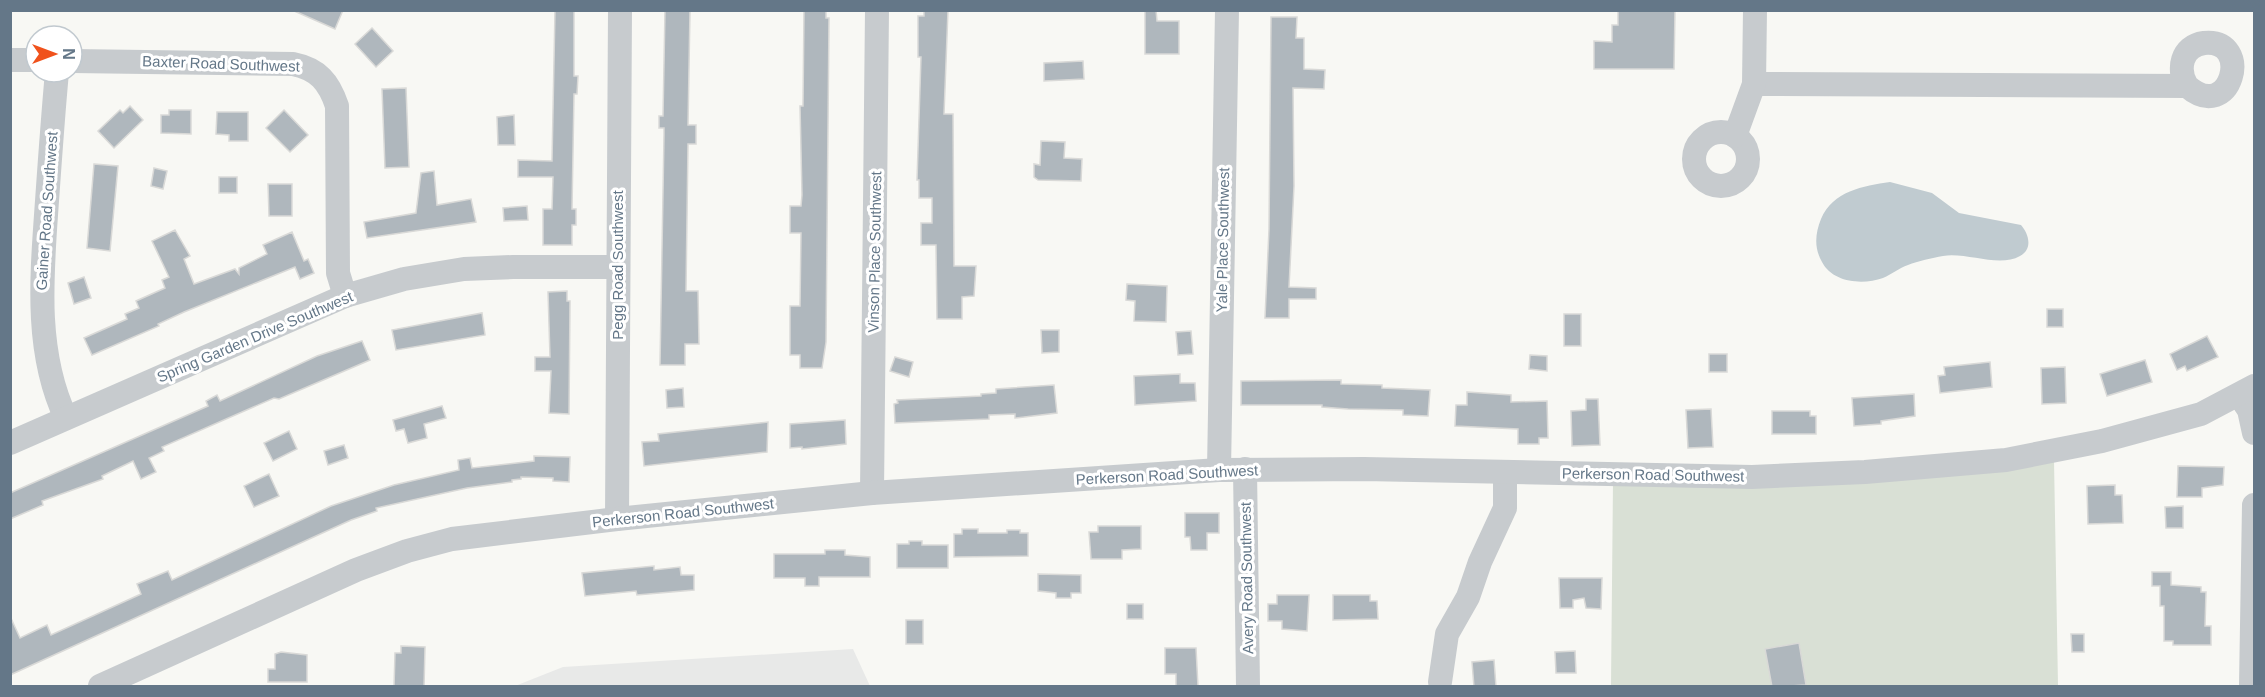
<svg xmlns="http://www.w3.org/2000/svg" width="2265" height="697" font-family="Helvetica,sans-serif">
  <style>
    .built { fill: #e8e9e8 }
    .green { fill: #d9e0d5 }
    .water { fill: #c0cbd0 }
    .building { fill: #afb7bd; stroke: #d9d9d7; stroke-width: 1.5 }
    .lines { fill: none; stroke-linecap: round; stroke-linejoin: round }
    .minor { stroke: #c7cbce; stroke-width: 24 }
    .labels { text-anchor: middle; stroke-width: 6; stroke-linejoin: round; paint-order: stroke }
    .street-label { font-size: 15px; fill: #647788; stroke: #fff }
  </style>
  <rect width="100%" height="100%" fill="#f8f8f4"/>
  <!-- built -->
  <path class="built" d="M853 649 870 686H515L563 667Z"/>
  <!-- green -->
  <path class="green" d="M2054 460 2058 685 2146 686H1611L1613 482Z"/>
  <!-- water -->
  <path class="water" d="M1890 182 1932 193 1959 213 2021 225C2029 234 2033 249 2020 256 1999 268 1967 252 1943 256 1932 258 1918 261 1908 265 1899 268 1892 274 1883 278 1863 285 1833 283 1822 262 1814 248 1815 234 1821 219 1833 191 1863 186 1890 182Z"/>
  <!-- building -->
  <g class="building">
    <path d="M292 10H343L335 29Z"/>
    <path d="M555 10H574V76H578L577 94H574L572 209H576V225H572V245H543V209H552L553 177H518V160L552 161Z"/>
    <path d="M665 10H690L688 125H696V144H688L686 291H698L699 344H685V365H660L664 135V128H659V116H663Z"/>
    <path d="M804 10H826V18H829L826 342 822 368H800V355H790V306H800L801 233H790V206H801L802 195 800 106H803Z"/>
    <path d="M924 10H948L944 114H953L954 266H976L974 296 962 297V319H937L936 245H921V223H932V198H919V180H917L921 57H918V16H924Z"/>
    <path d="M1145 10H1156L1157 21H1179V54H1145Z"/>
    <path d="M1618 10H1675L1674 69H1594V41L1612 42V25H1618Z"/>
    <path d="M1271 17H1297L1296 38H1304V69L1325 70 1324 89 1293 88 1294 186 1289 287 1316 288V299H1289V318H1265L1269 229Z"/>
    <path d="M372 28 393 51 376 67 355 44Z"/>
    <path d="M1083 61 1084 79 1044 81V63Z"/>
    <path d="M406 88 409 167 385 168 382 89Z"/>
    <path d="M130 106 143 120 114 148 98 131 120 110 123 113Z"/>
    <path d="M169 110H191V134L161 133V115H169Z"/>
    <path d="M284 110 308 135 290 152 266 128Z"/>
    <path d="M217 112H248V141H229V135L216 134Z"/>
    <path d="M514 115 515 145H498L497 117Z"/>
    <path d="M1041 141 1065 142 1064 158 1082 159 1081 181 1038 180 1034 177V164L1040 165Z"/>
    <path d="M94 164 118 166 110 251 87 248Z"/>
    <path d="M154 168 167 171 163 189 151 186Z"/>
    <path d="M434 171 437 205 471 199 476 222 367 238 364 222 416 213 421 173Z"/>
    <rect x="219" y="177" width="18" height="16"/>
    <path d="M268 184H292V216H269Z"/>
    <path d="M527 206 528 220 504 221 503 208Z"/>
    <path d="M175 230 190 256 184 259 194 284 235 269 239 274V268L267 254 263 245 292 232 304 261 308 259 314 273 300 279 295 267 184 312 158 324 159 326 92 355 84 338 127 319 125 314 139 308 136 301 165 288 162 280 169 277 152 241Z"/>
    <path d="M84 277 91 298 74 304 68 283Z"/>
    <path d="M1127 284 1167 286 1166 322 1134 321 1135 301 1126 300Z"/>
    <path d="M567 291V301H570L569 414 549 413 551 371H535V357H550L548 292Z"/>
    <rect x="2047" y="309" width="16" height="18"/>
    <path d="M482 313 485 335 396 350 392 330Z"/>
    <rect x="1564" y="314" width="17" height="32"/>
    <path d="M1041 330H1059V352L1042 353Z"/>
    <path d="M1191 331 1193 354 1178 355 1176 332Z"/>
    <path d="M2207 336 2218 357 2187 371 2185 366 2177 370 2170 354Z"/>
    <path d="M362 341 370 360 279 399 274 398 162 447 164 451 149 458 156 472 141 479 133 461 102 476 103 479 42 501 43 505 10 519V493L208 406 206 401 217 395 220 401 317 356Z"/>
    <rect x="1709" y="354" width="18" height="18"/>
    <path d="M1530 355 1547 356V371L1529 369Z"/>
    <path d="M895 357 913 362 909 377 890 371Z"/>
    <path d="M2145 360 2152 382 2107 396 2100 374Z"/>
    <path d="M1990 362 1992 387 1940 393 1938 376 1945 375 1944 367Z"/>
    <path d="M2065 367 2066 403 2042 404 2041 368Z"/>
    <path d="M1180 374V383H1195L1196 401 1135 405 1134 376Z"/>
    <path d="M1341 380V384L1382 385V388L1430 390 1428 416 1403 415V410L1348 409 1322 407V405H1241V381Z"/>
    <path d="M1054 385 1057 413 1015 418V414L989 415V419L895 423 894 404 898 403 897 400 981 396V394L996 393V389Z"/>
    <path d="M683 388 684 407 667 408 666 390Z"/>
    <path d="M1467 392 1511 395V402L1547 401 1548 438H1539V444H1518V429L1455 426 1456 405H1467Z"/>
    <path d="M1914 394 1915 416 1881 421V424L1854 426 1852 398Z"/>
    <path d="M1586 399H1598L1600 445 1572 446 1571 411 1586 410Z"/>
    <path d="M442 406 446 418 424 424 427 438 408 443 404 429 396 431 393 420Z"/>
    <path d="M1711 409 1713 447 1688 448 1686 410Z"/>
    <path d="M1772 411H1810V416H1816V434H1772Z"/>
    <path d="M845 420 846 444 802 449V447L790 448V424Z"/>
    <path d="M768 422 767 452 644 466 642 442 659 441 658 434Z"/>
    <path d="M289 431 297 449 273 461 264 443Z"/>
    <path d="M344 445 348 458 328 465 324 451Z"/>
    <path d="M534 456 570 457 569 482 553 481V478L521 477V479L512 480V482L467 488 376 508 377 511 351 520 10 675V616L20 638 47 625 51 635 141 594 137 584 168 571 172 580 331 506 394 485 459 470 458 460 470 458 472 468 534 461Z"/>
    <path d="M2178 466 2224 467 2223 485 2202 488V497H2177Z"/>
    <path d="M269 474 279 496 254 507 244 486Z"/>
    <path d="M2115 485V495H2122L2123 523 2088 524 2087 486Z"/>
    <path d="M2183 506V528H2166L2165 507Z"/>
    <path d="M1185 513H1219V533H1207V550H1191L1190 537H1185Z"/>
    <path d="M1098 526H1141V549L1122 550V559H1091L1089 532H1098Z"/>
    <path d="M962 529H978V533H1007V530H1020V533H1028V556L954 557V534H962Z"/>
    <path d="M909 541H922V545H948V568H897V544H909Z"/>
    <path d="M825 550H845V555L870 557V577H819V586H805V578H774V554H825Z"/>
    <path d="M654 566V570L680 567 681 575H694V590L637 595 636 591 585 596 582 573Z"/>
    <path d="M2152 572H2171V585L2201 587V592H2206L2205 626H2211V645H2173V641H2164V606H2160V586H2152Z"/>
    <path d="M1038 574 1081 575V593H1071V598H1056V593L1038 591Z"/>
    <path d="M1559 578H1602L1601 609 1586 608 1584 598 1573 600V608H1560Z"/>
    <path d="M1277 595H1309L1307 631 1282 629V621H1268V604H1277Z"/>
    <path d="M1333 595H1370V601H1377L1378 619 1333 620Z"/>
    <rect x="1127" y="604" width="16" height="15"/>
    <rect x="906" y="620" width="17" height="24"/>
    <path d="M2071 634H2084V652H2072Z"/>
    <path d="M1799 643 1806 685 1772 687 1765 649Z"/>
    <path d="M401 646 425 647 424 687H394L395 653H401Z"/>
    <path d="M1165 648H1196L1198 687H1176V674H1165Z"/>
    <path d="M1575 651 1576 673H1556L1555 652Z"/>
    <path d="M281 652 307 655V682H268V669H275V654Z"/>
    <path d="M1494 660 1496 687H1474L1472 662Z"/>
  </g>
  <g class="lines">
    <!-- minor -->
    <g class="minor">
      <path d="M10 60H36"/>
      <path d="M72 61 293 64C318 69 329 82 337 106L338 273 345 296"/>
      <path d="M57 72C53 115 50 158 47 201 42 273 34 351 66 418"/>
      <path d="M1754 84 2187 86C2231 125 2254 38 2204 43 2181 46 2177 70 2187 86"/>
      <circle cx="1721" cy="159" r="27"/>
      <path d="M1735 136 1754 84 1755 10"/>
      <path d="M2239 395 2249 410 2254 433"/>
      <path d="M10 443 345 296 404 279 464 269 513 267H617"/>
      <path d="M1245 469 1248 686"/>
      <path d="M1219 470 1227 10"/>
      <path d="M872 493 877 10"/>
      <path d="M617 519 620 10"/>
      <path d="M1440 682 1447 634 1468 597 1480 562 1505 508V472"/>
      <path d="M100 686 356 570 407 551 452 539 617 519 872 493 1219 470 1364 469 1752 477 1865 472 2006 460 2102 441 2201 414 2254 386"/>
      <path d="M2251 686 2254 505"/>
    </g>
  </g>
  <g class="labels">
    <!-- street labels -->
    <g class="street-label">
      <text transform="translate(221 64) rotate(2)" y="5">Baxter Road Southwest</text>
      <text transform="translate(47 211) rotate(-86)" y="5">Gainer Road Southwest</text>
      <text transform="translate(1223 240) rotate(-89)" y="5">Yale Place Southwest</text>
      <text transform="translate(875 252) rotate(-89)" y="5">Vinson Place Southwest</text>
      <text transform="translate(618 265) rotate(-90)" y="5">Pegg Road Southwest</text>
      <text transform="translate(255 337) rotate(-23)" y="5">Spring Garden Drive Southwest</text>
      <text transform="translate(1167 475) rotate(-3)" y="5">Perkerson Road Southwest</text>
      <text transform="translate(1653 475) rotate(1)" y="5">Perkerson Road Southwest</text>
      <text transform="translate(683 513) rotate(-6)" y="5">Perkerson Road Southwest</text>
      <text transform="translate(1247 578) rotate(-91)" y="5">Avery Road Southwest</text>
    </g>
  </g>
  <!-- border -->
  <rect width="2265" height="697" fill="none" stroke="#647788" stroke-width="24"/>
  <!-- north arrow -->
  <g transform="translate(54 54) rotate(90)"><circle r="28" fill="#ffffff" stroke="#c1c9cf" stroke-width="1.5"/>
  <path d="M0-4.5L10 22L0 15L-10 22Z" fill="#f0521c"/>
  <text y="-9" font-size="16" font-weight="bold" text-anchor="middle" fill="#647788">N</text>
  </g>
</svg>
